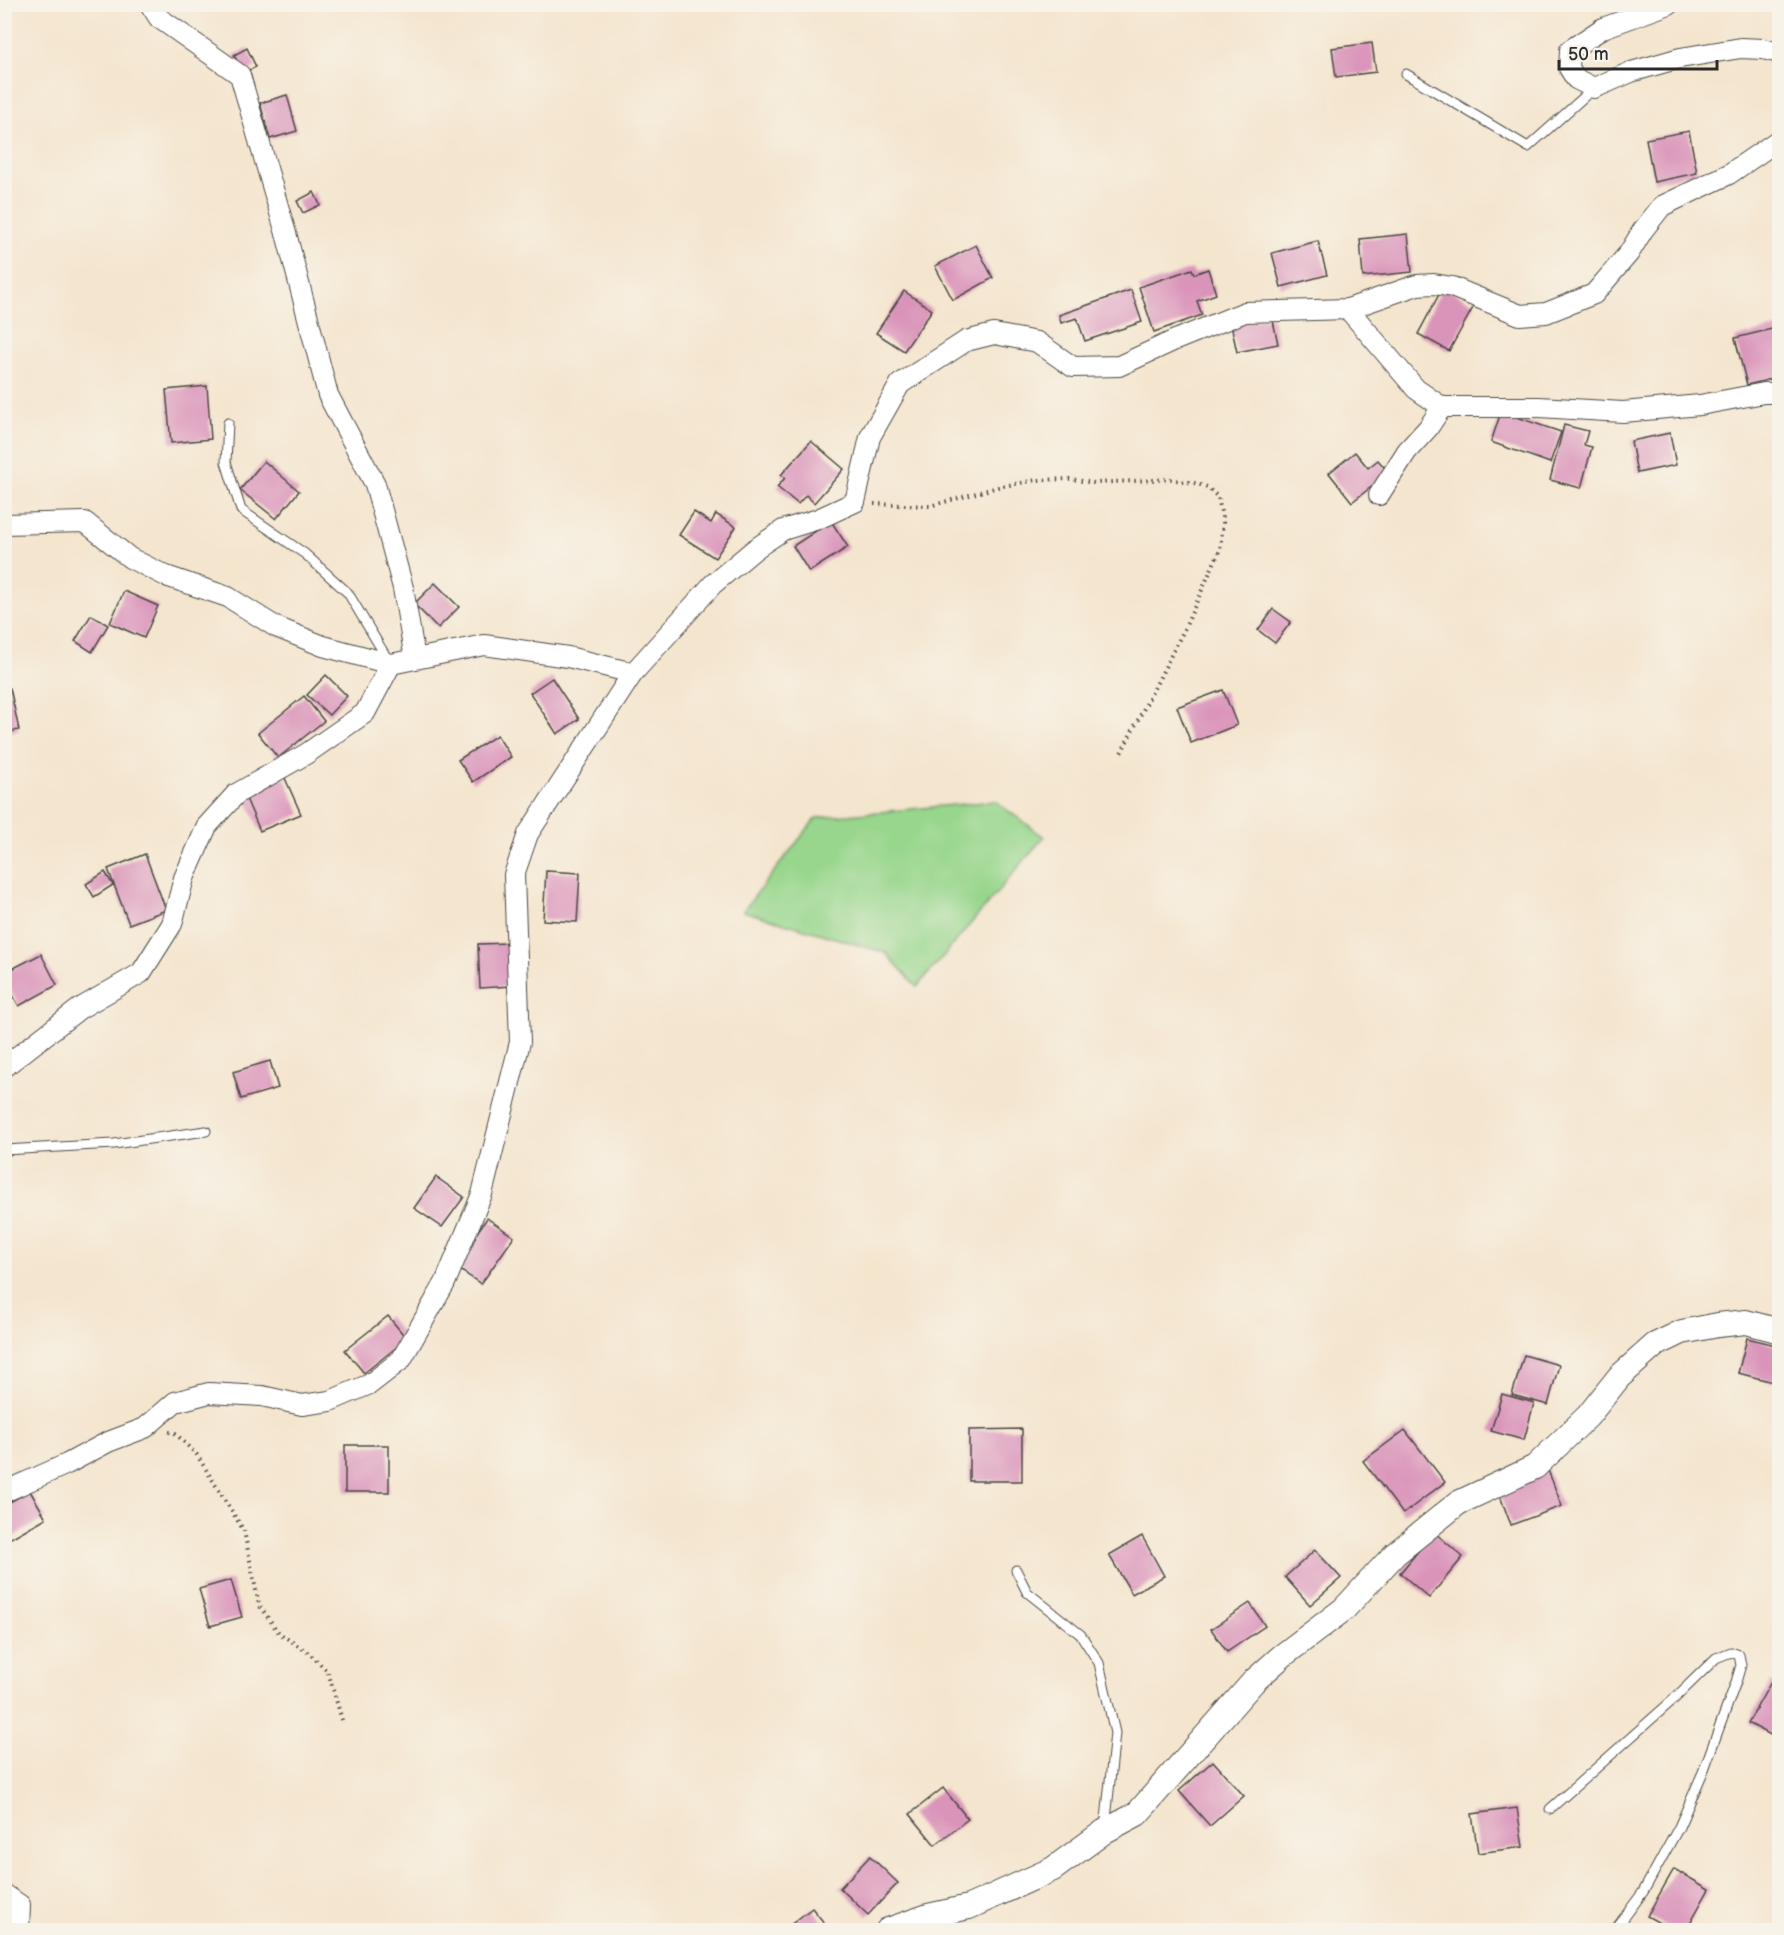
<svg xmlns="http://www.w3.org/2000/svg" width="1784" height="1935" font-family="'Balsamiq Sans',sans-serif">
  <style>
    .green { fill: #97d68c; stroke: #61805c; stroke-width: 1.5 }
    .building { fill: #da94ba }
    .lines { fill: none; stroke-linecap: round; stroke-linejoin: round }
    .service-casing { stroke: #494743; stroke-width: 11 }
    .minor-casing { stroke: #494743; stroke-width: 22 }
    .tertiary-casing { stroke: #494743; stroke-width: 26 }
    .path { stroke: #494743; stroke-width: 4; stroke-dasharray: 1.5 4.5; stroke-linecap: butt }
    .service { stroke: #fff; stroke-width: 9 }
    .minor { stroke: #fff; stroke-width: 20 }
    .tertiary { stroke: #fff; stroke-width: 24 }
  </style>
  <rect width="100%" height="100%" fill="#f7f3e8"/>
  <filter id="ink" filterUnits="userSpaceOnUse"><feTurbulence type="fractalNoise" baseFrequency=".0167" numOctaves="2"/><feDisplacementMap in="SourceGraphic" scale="12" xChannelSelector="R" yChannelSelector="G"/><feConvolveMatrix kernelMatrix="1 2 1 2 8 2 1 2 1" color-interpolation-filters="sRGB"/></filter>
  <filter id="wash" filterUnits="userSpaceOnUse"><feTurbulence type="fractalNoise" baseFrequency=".008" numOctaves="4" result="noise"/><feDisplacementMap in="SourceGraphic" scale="24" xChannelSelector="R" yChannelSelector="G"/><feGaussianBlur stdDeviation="1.35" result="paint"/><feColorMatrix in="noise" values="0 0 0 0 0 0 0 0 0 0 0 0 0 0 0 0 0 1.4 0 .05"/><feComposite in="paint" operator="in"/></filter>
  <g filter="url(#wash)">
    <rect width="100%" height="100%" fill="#f4e5ce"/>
    <!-- green -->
    <path class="green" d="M995 801 1044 837 917 987 886 953 743 911 816 818Z"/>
    <g id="blocks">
      <!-- building -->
      <g class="building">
        <path d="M1372 43 1376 72 1336 77 1332 48Z"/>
        <path d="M247 48 256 67 243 73 234 55Z"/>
        <path d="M287 95 297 131 270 139 260 103Z"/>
        <path d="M1689 131 1697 173 1654 182 1646 139Z"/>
        <path d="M314 192 320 205 303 213 297 201Z"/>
        <path d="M1408 234 1412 272 1363 277 1360 239Z"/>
        <path d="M1318 241 1327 275 1281 287 1272 253Z"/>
        <path d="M976 245 993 278 953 300 935 266Z"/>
        <path d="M1192 269 1194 274 1208 269 1216 294 1197 301 1202 315 1154 332 1139 287Z"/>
        <path d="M1443 287 1475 304 1449 351 1418 334Z"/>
        <path d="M1131 290 1142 322 1085 341 1077 318 1061 323 1059 315Z"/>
        <path d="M904 291 932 310 904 351 876 333Z"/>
        <path d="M1272 316 1278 344 1237 352 1231 325Z"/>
        <path d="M1780 327V377L1747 385 1735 338Z"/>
        <path d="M207 386 211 439 171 443 166 390Z"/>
        <path d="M1501 412 1561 432 1550 463 1491 442Z"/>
        <path d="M1564 425 1588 431 1584 445 1592 447 1581 488 1550 480Z"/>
        <path d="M1670 433 1676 465 1637 473 1631 441Z"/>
        <path d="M811 441 844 469 814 503 806 495 798 504 777 487 785 478 781 475Z"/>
        <path d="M1355 452 1368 468 1378 460 1389 473 1352 502 1329 473Z"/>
        <path d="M264 461 299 491 276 519 240 490Z"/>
        <path d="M694 512 711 523 716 514 736 527 715 558 679 535Z"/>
        <path d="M831 521 848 547 809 572 793 546Z"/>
        <path d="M435 583 459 607 438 628 414 604Z"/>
        <path d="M124 591 158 606 144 638 110 623Z"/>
        <path d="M1273 609 1291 622 1275 643 1258 630Z"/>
        <path d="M91 615 108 625 92 652 75 641Z"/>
        <path d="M326 675 347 696 329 715 307 695Z"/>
        <path d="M552 678 579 719 557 734 530 693Z"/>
        <path d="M10 688 19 730 4 733V689Z"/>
        <path d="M1223 690 1237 725 1191 743 1177 707Z"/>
        <path d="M304 696 324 721 278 758 258 733Z"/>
        <path d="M497 735 511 757 473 782 458 760Z"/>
        <path d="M284 776 301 814 260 831 244 794Z"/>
        <path d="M145 854 166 910 129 924 108 869Z"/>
        <path d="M546 871 580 873 577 922 543 920Z"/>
        <path d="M105 872 113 885 94 897 86 884Z"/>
        <path d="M510 943 512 986 480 988 478 944Z"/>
        <path d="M41 954 57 985 19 1006 4 979V973Z"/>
        <path d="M270 1061 278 1088 241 1099 233 1072Z"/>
        <path d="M436 1177 464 1197 442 1227 414 1208Z"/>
        <path d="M487 1218 514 1237 481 1284 454 1266Z"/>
        <path d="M388 1316 407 1339 364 1373 345 1350Z"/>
        <path d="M1747 1338 1780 1346V1355L1773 1382 1738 1373Z"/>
        <path d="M1524 1355 1559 1365 1548 1405 1512 1395Z"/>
        <path d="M1502 1394 1534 1403 1524 1440 1491 1431Z"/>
        <path d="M1022 1429V1481H969V1430Z"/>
        <path d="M1405 1430 1445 1482 1403 1514 1363 1461Z"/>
        <rect x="345" y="1445" width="44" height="47"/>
        <path d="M1548 1470 1562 1506 1511 1525 1497 1488Z"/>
        <path d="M30 1491 46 1518 4 1542V1505Z"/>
        <path d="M1434 1532 1463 1557 1429 1598 1400 1573Z"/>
        <path d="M1142 1536 1164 1576 1132 1594 1109 1555Z"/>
        <path d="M1315 1550 1341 1578 1310 1605 1285 1577Z"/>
        <path d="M231 1580 242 1617 210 1626 199 1589Z"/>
        <path d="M1250 1603 1265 1626 1227 1652 1211 1629Z"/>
        <path d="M1771 1682 1780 1687V1740L1748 1723Z"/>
        <path d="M1213 1761 1244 1796 1210 1826 1179 1791Z"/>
        <path d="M943 1788 968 1819 935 1845 910 1814Z"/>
        <path d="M1517 1808 1523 1847 1478 1853 1472 1814Z"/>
        <path d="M870 1856 898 1883 868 1915 840 1888Z"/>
        <path d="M1674 1869 1709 1889 1686 1930H1672L1647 1916Z"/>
        <path d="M812 1908 830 1930H784Z"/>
      </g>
    </g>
  </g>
  <g filter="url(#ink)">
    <use href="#blocks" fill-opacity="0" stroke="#494743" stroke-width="1.5"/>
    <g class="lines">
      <defs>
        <g id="service">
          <path d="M1406 74 1528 147 1594 88"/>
          <path d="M228 423 226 462 241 510 305 554 348 593 388 660"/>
          <path d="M4 1150 114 1144 206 1131"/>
          <path d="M1016 1570 1027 1592 1081 1635 1099 1663 1115 1733 1105 1829"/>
          <path d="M1550 1809 1674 1699 1716 1658 1731 1652 1739 1655 1741 1665 1736 1682 1703 1772 1679 1827 1643 1892 1615 1930"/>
        </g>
        <g id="minor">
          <path d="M150 4 159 18 240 75 287 237 328 395 375 484 403 588 415 659"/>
          <path d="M1669 4 1603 28 1570 50 1569 68 1576 79 1594 88 1631 72 1680 58 1741 48 1763 49 1780 53"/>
          <path d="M1348 309 1416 389 1442 407H1539L1623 412 1700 405 1764 393H1780"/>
          <path d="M1379 495 1407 451 1428 428 1442 407"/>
          <path d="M4 524 85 522 130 558 166 576 228 597 276 627 323 646 391 664 484 645 568 657 633 673"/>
          <path d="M4 1067 79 1009 141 973 172 924 184 878 207 826 236 794 306 754 365 713 391 664"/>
          <path d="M4 1492 67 1464 108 1442 145 1428 175 1402 209 1393 262 1396 302 1405 330 1401 370 1384 401 1360 445 1283 482 1194 520 1042 514 875 528 834 633 673 713 584 755 549 783 530 818 519 855 502 870 437 900 384 966 341 994 334 1037 342 1073 367 1119 366 1173 341 1245 312 1348 309 1417 285 1434 284 1452 287 1520 315 1546 313 1594 294 1629 253 1643 230 1662 206 1729 174 1780 139"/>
          <path d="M4 1894 20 1905 19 1930"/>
        </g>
        <path id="tertiary" d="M888 1930 928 1916 969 1907 1053 1869 1105 1831 1137 1814 1254 1681 1282 1656 1344 1609 1395 1554 1458 1503 1535 1467 1588 1416 1619 1377 1655 1345 1682 1332 1718 1325 1746 1322 1780 1331"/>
      </defs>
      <!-- service casing -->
      <use href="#service" class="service-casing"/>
      <!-- minor casing -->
      <use href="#minor" class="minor-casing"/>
      <!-- tertiary casing -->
      <use href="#tertiary" class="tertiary-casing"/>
      <!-- path -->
      <g class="path">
        <path d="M874 504 930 506 998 487 1037 480 1070 479 1094 483 1171 479 1194 483 1207 487 1218 497 1223 522 1220 550 1183 632 1120 755"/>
        <path d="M169 1432 175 1433 197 1455 244 1531 259 1605 279 1633 309 1653 328 1672 342 1720"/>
      </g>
      <!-- service -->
      <use href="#service" class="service"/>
      <!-- minor -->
      <use href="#minor" class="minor"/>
      <!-- tertiary -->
      <use href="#tertiary" class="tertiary"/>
    </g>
  </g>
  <!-- margin -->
  <rect width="1784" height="1935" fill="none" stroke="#f7f3e8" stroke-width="24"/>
  <!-- scale -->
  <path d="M1559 60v9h158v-9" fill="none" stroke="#2b2b2b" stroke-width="3"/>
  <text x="1568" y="60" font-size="18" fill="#2b2b2b" stroke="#f7f3e8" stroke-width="4.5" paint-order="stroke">50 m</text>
</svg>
